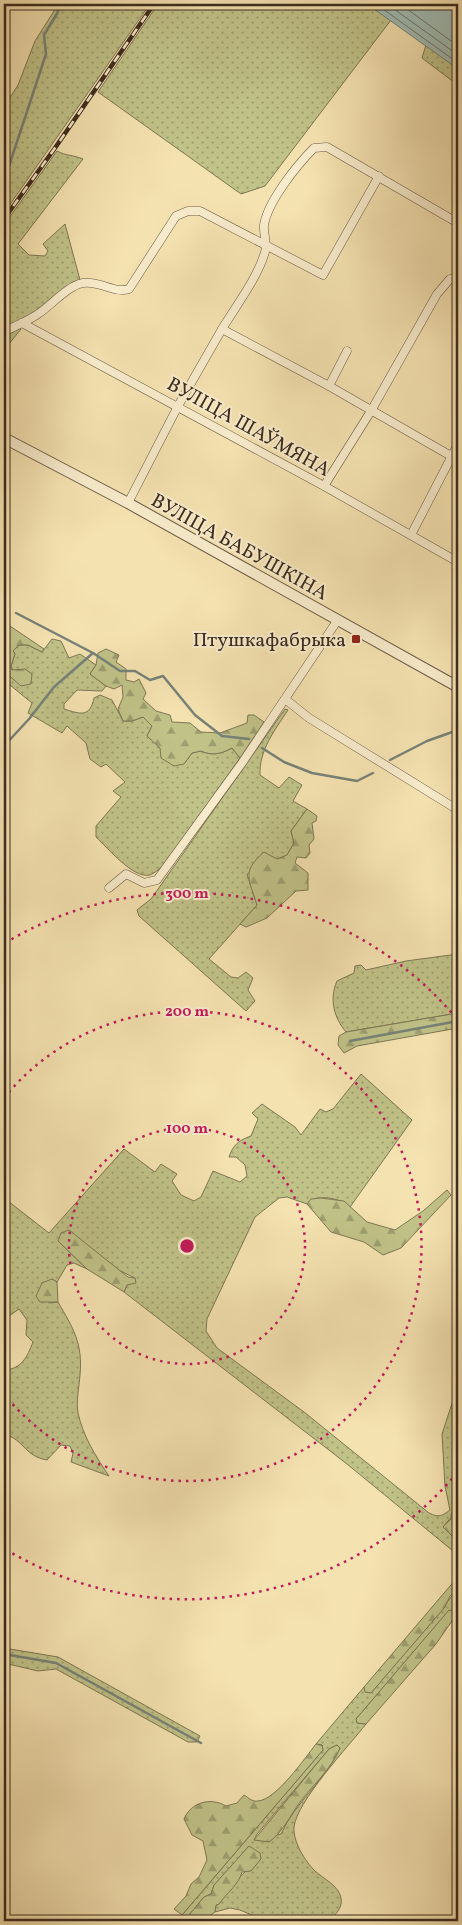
<svg xmlns="http://www.w3.org/2000/svg" width="462" height="1925" font-family="Vollkorn,serif">
  <style>
    .grass { fill: url(#grass-dots); stroke: #7e7754; fill-rule: evenodd }
    .forest { fill: url(#forest-firs); stroke: #7e7754 }
    .water { fill: #9fbcb4; stroke: #778278 }
    .lines { fill: none; stroke-linecap: round; stroke-linejoin: round }
    .shore { stroke: #6e746a; stroke-width: 1 }
    .stream { stroke: #778278; stroke-width: 2.5 }
    .minor-casing { stroke: #6a5a44; stroke-width: 9 }
    .tertiary-casing { stroke: #6a5a44; stroke-width: 12 }
    .minor { stroke: #f8eccc; stroke-width: 8 }
    .tertiary { stroke: #f8eccc; stroke-width: 10 }
    .rail-casing { stroke: #3c2c1f; stroke-width: 4.5 }
    .rail { stroke: #f8eccc; stroke-width: 2.5; stroke-dasharray: 8; stroke-linecap: butt }
    .ring { fill: none; stroke: #c2185b; stroke-width: 2.5; stroke-dasharray: 2.5 5 }
    .poi-dot { fill: #8f2418; stroke: #f8eccc; stroke-width: 2 }
    .labels { text-anchor: middle; stroke-width: 4; stroke-linejoin: round; paint-order: stroke }
    .street-label { font-size: 20px; fill: #3c2c1f; stroke: #f8eccc }
    .poi-label { font-size: 20px; fill: #3c2c1f; stroke: #f8eccc; text-anchor: end }
    .centre { fill: #c2185b; stroke: #f8eccc; stroke-width: 2.5 }
    .ring-label { font-size: 15px; text-anchor: middle; font-weight: bold; fill: #c2185b; stroke: #f8eccc; stroke-width: 4; stroke-linejoin: round; paint-order: stroke }
  </style>
  <defs>
    <pattern id="grass-dots" width="8" height="8" patternUnits="userSpaceOnUse" patternTransform="scale(1.25)"><rect width="8" height="8" fill="#c0c288"/><path d="M2 2h.1M6 6h.1" fill="none" stroke="#9d9e6f" stroke-width="1.8" stroke-linecap="round"/></pattern>
    <pattern id="forest-firs" width="22" height="20" patternUnits="userSpaceOnUse" patternTransform="scale(1.25)"><rect width="22" height="20" fill="#c0c288"/><path d="M5 1l3.5 6h-7zM16 11l3.5 6h-7z" fill="#9d9e6f"/></pattern>
  </defs>
  <rect width="100%" height="100%" fill="#f5e2b1"/>
  <filter id="stains"><feTurbulence type="fractalNoise" baseFrequency=".004" numOctaves="4"/><feColorMatrix values="0 0 0 0 .2 0 0 0 0 .09 0 0 0 0 .02 0 0 0 .5 -.17"/></filter>
  <radialGradient id="worn" r=".72"><stop offset=".6" stop-color="#630" stop-opacity="0"/><stop offset="1" stop-color="#630" stop-opacity=".3"/></radialGradient>
  <!-- grass -->
  <g class="grass">
    <path d="M52 4H150L4 213V107L18 85 35 41 54 11Z"/>
    <path d="M158 4H367L391 20 265 186 241 194 98 92Z"/>
    <path d="M426 45 458 69V81L451 80 422 58Z"/>
    <path d="M57 151C66 156 74 155 83 159L18 244 29 255 45 256 48 251 43 244 65 224 80 280 73 282 38 311 4 329V225Z"/>
    <path d="M18 328 21 329 9 344H4V337Z"/>
    <path d="M52 639 61 641 69 658 80 654 96 665 90 674 106 686 102 691 77 690 64 704V709C80 714 90 718 94 698L100 695 112 700 123 721H132L143 717 152 726 147 736 184 764 192 753 201 751C212 756 221 754 232 748L240 758 163 866C159 869 155 873 150 875 133 879 108 848 96 837V826L121 797 113 791 125 782 106 764 101 767 90 759 86 743 67 726 62 733 28 713 32 703 10 685 5 688 4 687V653L7 656 4 662 13 671 11 666 15 654 13 651 19 645H28L42 652Z"/>
    <path d="M285 709 288 710C275 730 259 750 260 775L279 788 289 777 302 785 293 801 307 809 291 831 294 843 287 855 247 874 257 905 209 959 231 977 238 978 246 972 253 978 248 990 255 1001 246 1011 139 916 137 910 151 899Z"/>
    <path d="M458 954V1013L346 1032C334 1018 329 999 337 981L354 973 355 966 361 965 366 970 406 961Z"/>
    <path d="M361 1074 412 1120 350 1207C340 1198 317 1193 307 1204L287 1197 279 1198 255 1217 207 1319 206 1331 217 1348 304 1412 429 1513C439 1518 442 1516 450 1510L445 1486 442 1434 458 1385V1509L443 1527 458 1542V1545L453 1551 347 1464 124 1292 127 1285 135 1278 58 1241 87 1269 74 1263 67 1265 57 1282 52 1279 49 1303 58 1302C73 1328 83 1343 80 1375 79 1388 76 1400 78 1413 83 1436 96 1457 109 1476L71 1462 73 1453 70 1446 61 1445 47 1460C24 1456 25 1440 4 1434V1370C22 1369 27 1357 33 1342L26 1335 27 1320 19 1309 9 1316 4 1330V1198L49 1233 124 1149 155 1172 161 1164 177 1174 172 1181 181 1195 194 1201 201 1197 213 1171 240 1182 247 1176 245 1165 236 1157H229C233 1145 239 1140 251 1136L258 1119 252 1113 262 1104 295 1127 301 1135 320 1109 326 1112 333 1109Z"/>
    <path d="M458 1589V1613L456 1615 454 1611H449L356 1719 357 1723 366 1724C348 1747 297 1801 294 1827 293 1842 305 1861 315 1871 324 1879 339 1886 341 1898 343 1908 335 1915 329 1921H266L240 1910 230 1908 215 1912 216 1905 219 1904C231 1886 243 1871 261 1859L214 1885 211 1894 204 1897 184 1921H177L323 1750 322 1745 316 1744 364 1687 366 1692 371 1693ZM337 1745 340 1748C326 1780 295 1802 281 1834L254 1840 257 1834 329 1749Z"/>
    <path d="M4 1648 58 1657 200 1736 197 1742H188L56 1669 38 1671 4 1663Z"/>
  </g>
  <!-- forest -->
  <g class="forest">
    <path d="M4 622 44 649 42 652 28 645H19L13 651 15 654 11 666 12 670 25 669 32 674 31 684 21 686 6 673Z"/>
    <path d="M106 649 119 655 116 662 126 669V680L134 682 139 679 146 693 143 699 156 711 170 715 172 722 190 723 201 732 220 733 247 723 248 715H254L264 722 240 758 232 748C221 754 212 756 201 751L192 753 184 764 174 766 161 758 160 748 147 736 152 726 143 717 132 721H123L118 709 123 697 122 685 114 689 106 686 90 674 96 665 98 653Z"/>
    <path d="M307 809 317 816 316 821 312 823 314 839 309 845 310 853 306 858 297 857 295 863 308 873V890L296 891 267 918 246 927 240 924 257 905C249 879 241 872 264 852L277 859 287 855 294 843 291 831Z"/>
    <path d="M458 1013V1028L357 1046 344 1053 338 1045 339 1036 346 1032Z"/>
    <path d="M447 1190 451 1195 401 1248 383 1255 364 1242 331 1232 307 1204 311 1199 321 1198 344 1201 367 1222 395 1230 423 1211Z"/>
    <path d="M69 1230 128 1277 135 1278 136 1283 127 1285 124 1292 87 1269 58 1241 61 1233Z"/>
    <path d="M52 1279 57 1282 58 1302H40L36 1296 42 1283Z"/>
    <path d="M458 1509V1542L443 1527 451 1519V1514Z"/>
    <path d="M458 1573V1589L450 1596 445 1607 371 1693 365 1692 364 1687 456 1579Z"/>
    <path d="M449 1610 454 1611 456 1615 436 1644 366 1724 357 1723 356 1719Z"/>
    <path d="M316 1744 322 1745 323 1750 182 1915 174 1909 186 1896 191 1884 199 1877 207 1860 203 1841 192 1835 184 1819C191 1802 211 1797 226 1806L237 1803 244 1795C249 1798 252 1802 258 1801 276 1800 305 1758 316 1744Z"/>
    <path d="M337 1745 340 1748C331 1769 314 1784 300 1802 290 1816 283 1832 269 1842L254 1840 329 1749Z"/>
    <path d="M249 1846 260 1853 261 1859 251 1871 242 1872C239 1884 227 1893 219 1904L216 1905 215 1912 202 1921H184L204 1897 211 1894 214 1885Z"/>
  </g>
  <!-- water -->
  <path class="water" d="M367 4H458V69Z"/>
  <g class="lines">
    <!-- shore -->
    <g class="shore">
      <path d="M376 4 458 63"/>
      <path d="M387 4 458 55"/>
      <path d="M400 4 458 46"/>
    </g>
    <!-- stream -->
    <g class="stream">
      <path d="M4 165 9 166 46 54 44 35 58 12 57 4"/>
      <path d="M16 613 93 653 120 671H135L150 680 163 676 195 715 222 736 249 739"/>
      <path d="M4 746 29 719 54 687 93 653"/>
      <path d="M262 748 284 762 312 773 357 781 373 773"/>
      <path d="M390 760 427 741 458 730"/>
      <path d="M350 1041 458 1021"/>
      <path d="M4 1654 56 1663 201 1743"/>
    </g>
    <defs>
      <g id="minor">
        <path d="M22 323 324 486 458 562"/>
        <path d="M222 329C236 306 258 277 265 252 268 244 263 234 264 225 268 201 297 165 314 148L327 147 458 223"/>
        <path d="M4 332C15 326 28 321 38 314 53 304 67 286 83 283 99 280 115 294 129 289L176 216 188 211H200L323 275 379 176"/>
        <path d="M329 386 347 351"/>
        <path d="M324 486 371 411 437 294 450 279H458"/>
        <path d="M128 503 178 406 222 329 329 386 458 460"/>
        <path d="M411 535 458 444"/>
        <path d="M285 699 309 718 458 810"/>
        <path d="M109 888 126 874 144 883 157 880 242 763 337 621"/>
      </g>
      <path id="tertiary" d="M4 438 128 503 458 687"/>
    </defs>
    <!-- minor casing -->
    <use href="#minor" class="minor-casing"/>
    <!-- tertiary casing -->
    <use href="#tertiary" class="tertiary-casing"/>
    <!-- minor -->
    <use href="#minor" class="minor"/>
    <!-- tertiary -->
    <use href="#tertiary" class="tertiary"/>
    <defs>
      <path id="rail" d="M4 219 55 148 154 4"/>
    </defs>
    <!-- rail casing -->
    <use href="#rail" class="rail-casing"/>
    <!-- rail -->
    <use href="#rail" class="rail"/>
  </g>
  <!-- distance rings -->
  <g class="ring">
    <circle cx="187" cy="1246" r="118"/>
    <path d="M4 1098A235 235 0 1 1 4 1394"/>
    <path d="M457 1473A353 353 0 0 1 5 1549M5 943A353 353 0 0 1 457 1019"/>
  </g>
  <!-- markers -->
  <rect class="poi-dot" x="351" y="634" width="10" height="10" rx="2.5"/>
  <g class="labels">
    <!-- street labels -->
    <g class="street-label">
      <text transform="translate(249 426) rotate(29)" y="7">ВУЛІЦА ШАЎМЯНА</text>
      <text transform="translate(240 546) rotate(29)" y="7">ВУЛІЦА БАБУШКІНА</text>
    </g>
    <!-- poi labels -->
    <g class="poi-label">
      <text x="346" y="646">Птушкафабрыка</text>
    </g>
  </g>
  <circle cx="187" cy="1246" r="8" class="centre"/>
  <g class="ring-label">
    <text x="187" y="898">300 m</text>
    <text x="187" y="1016">200 m</text>
    <text x="187" y="1133">100 m</text>
  </g>
  <!-- margin -->
  <rect width="462" height="1925" fill="none" stroke="#f5e2b1" stroke-width="20"/>
  <rect x="5" y="5" width="452" height="1915" fill="none" stroke="#3c2c1f" stroke-width="2.5"/>
  <rect x="10" y="10" width="442" height="1905" fill="none" stroke="#3c2c1f"/>
  <rect width="100%" height="100%" filter="url(#stains)"/>
  <rect width="100%" height="100%" fill="url(#worn)"/>
</svg>
